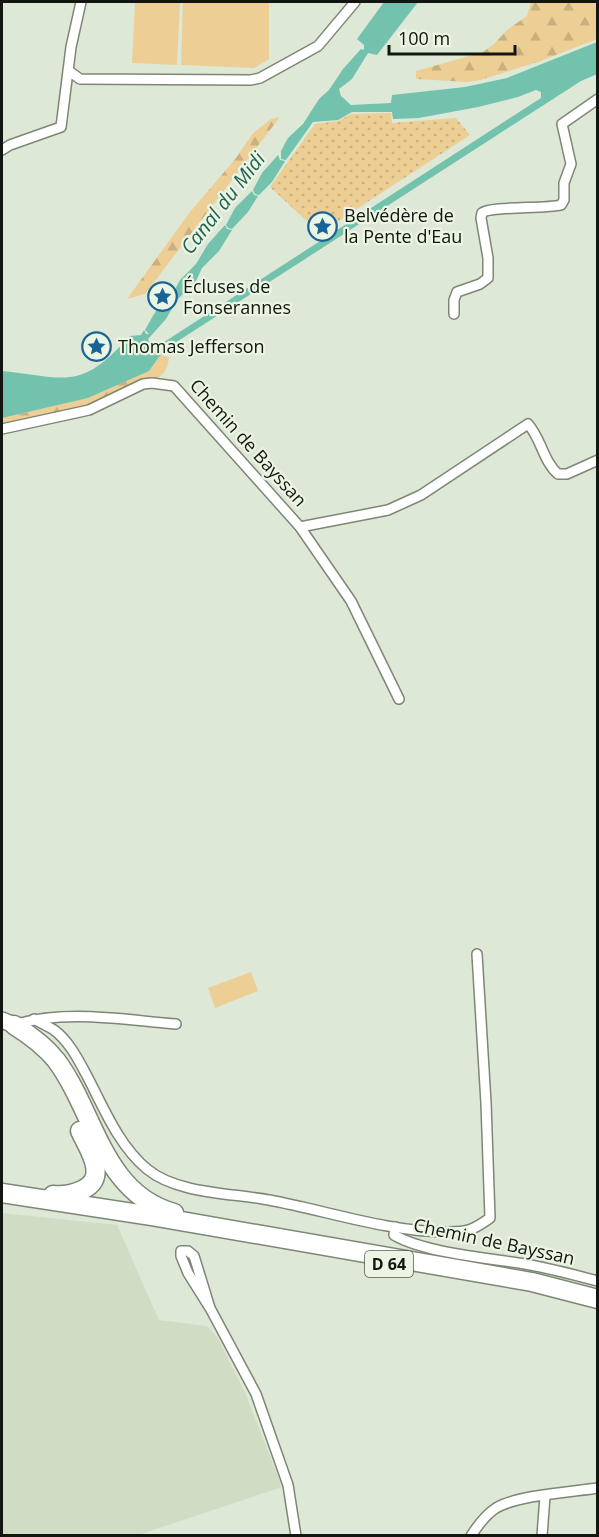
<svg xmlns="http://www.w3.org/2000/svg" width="599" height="1537" font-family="'Open Sans',sans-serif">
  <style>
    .built { fill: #d0ddc4 }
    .forest { fill: url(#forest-firs) }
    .park { fill: url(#park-dots) }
    .garden { fill: #edce94 }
    .water { fill: #73c2ad }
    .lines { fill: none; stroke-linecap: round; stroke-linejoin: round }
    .street-casing { stroke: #7e8676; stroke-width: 12 }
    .primary-casing { stroke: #7e8676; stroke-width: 18 }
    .highway-casing { stroke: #7e8676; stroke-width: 21 }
    .street { stroke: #fff; stroke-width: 9 }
    .primary { stroke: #fff; stroke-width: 15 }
    .highway { stroke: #fff; stroke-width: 18 }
    .labels { text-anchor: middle; stroke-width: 4.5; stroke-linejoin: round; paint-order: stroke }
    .shield { fill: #ebf5e3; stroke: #54594f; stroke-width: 1.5 }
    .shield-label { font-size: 16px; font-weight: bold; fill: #131610 }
    .poi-label { font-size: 18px; fill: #131610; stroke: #ebf5e3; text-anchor: start }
    .street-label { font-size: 18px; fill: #131610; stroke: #ebf5e3 }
    .water-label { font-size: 20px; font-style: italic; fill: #226153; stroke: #ebf5e3 }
  </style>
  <defs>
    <pattern id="forest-firs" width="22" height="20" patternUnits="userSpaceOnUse" patternTransform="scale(1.5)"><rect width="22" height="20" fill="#edce94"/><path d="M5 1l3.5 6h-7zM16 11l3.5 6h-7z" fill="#cab07f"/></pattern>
    <pattern id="park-dots" width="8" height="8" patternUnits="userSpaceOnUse" patternTransform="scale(1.5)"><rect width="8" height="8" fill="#edce94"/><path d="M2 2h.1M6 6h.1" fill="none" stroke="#cab07f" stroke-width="1.8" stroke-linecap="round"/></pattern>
  </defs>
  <rect width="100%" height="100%" fill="#dee8d6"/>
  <!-- built -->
  <path class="built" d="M2 1213 117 1225 159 1320 207 1326 217 1337 244 1390 282 1487 138 1535H2Z"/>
  <!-- forest -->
  <g class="forest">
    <path d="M531 2H597V39L538 62 480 80 468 82 416 79V71L483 52 494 44 507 30 527 16Z"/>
    <path d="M280 117 145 294 127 299 190 212 236 158 253 133 271 119Z"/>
    <path d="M161 354 169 358C168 362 168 367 165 371 143 401 39 419 2 429V418L88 398 150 370Z"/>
  </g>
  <!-- park -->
  <path class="park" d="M391 113 392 123 456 118 470 135 320 233 270 187 315 124 338 121 351 114Z"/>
  <!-- garden -->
  <g class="garden">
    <path d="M135 2H180L177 65 132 63Z"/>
    <path d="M183 2H269V59L254 68 181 65Z"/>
    <path d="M251 972 258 991 215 1008 208 988Z"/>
  </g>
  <!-- water -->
  <g class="water">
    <path d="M384 2H418L377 55 368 53 352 79 339 89 341 96 351 105 391 103 392 95 465 87 507 78 597 42V74L581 81 164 350 149 371 88 398 2 418V371C69 378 80 391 130 336L141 335 144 330 146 334H149L145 330C149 323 152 317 156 311 161 305 167 301 171 295L173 300H177L166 319 148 339 151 346H158L541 98V92L536 90 518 97 478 107 419 118 393 119 392 112H352L338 120 313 122 286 160 281 159V151L288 138 303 124 319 99 329 90 343 69 361 49 364 50V45L357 39Z"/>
    <path d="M278 155 280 160 285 161 284 163 272 182 259 195 255 194 253 190 262 173Z"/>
    <path d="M252 191 254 195 258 196 248 212 232 229 228 228 226 225 235 208Z"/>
    <path d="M225 225 227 229 232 230 219 251 202 268 196 281 178 299H173L172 295 180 280 196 264 208 244Z"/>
  </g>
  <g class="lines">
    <defs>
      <g id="street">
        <path d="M69 71 80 79 251 80 260 78 318 46 355 2"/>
        <path d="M2 150 10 145 61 127 71 47 81 2"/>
        <path d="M454 314V300L457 292 480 284 488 278V258L481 218 482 213C490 206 545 209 561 205L564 200V183L571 164 562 124 598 99"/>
        <path d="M2 429 89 410 143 384 152 383 174 386 300 527 351 601 399 699"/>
        <path d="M300 527 388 510 421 495 528 424C541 438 543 461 558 474H567L598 460"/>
        <path d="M34 1019C41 1023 48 1026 54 1030 68 1040 78 1059 86 1074 103 1106 118 1145 147 1169 177 1194 232 1193 269 1200 328 1211 388 1232 448 1232 468 1232 473 1230 490 1218L486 1103 477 954"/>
        <path d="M14 1025C65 1009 124 1020 176 1024"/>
        <path d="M395 1227 394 1235C425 1253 488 1258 525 1264 549 1268 574 1275 598 1281"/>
        <path d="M210 1308 194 1256 188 1251H181V1256L188 1273 210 1308 256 1394 288 1485 296 1536"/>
        <path d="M471 1536C478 1525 485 1515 496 1508 518 1495 571 1492 598 1488"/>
        <path d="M542 1536 545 1496"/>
      </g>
      <path id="primary" d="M2 1020 14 1025"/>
      <g id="highway">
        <path d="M14 1025C30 1035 44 1045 56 1060 95 1112 102 1193 174 1213"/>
        <path d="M2 1193 152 1216 532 1282 598 1299"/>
        <path d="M53 1195C62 1196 73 1194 82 1190 109 1178 89 1150 80 1131"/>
      </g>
    </defs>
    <!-- street casing -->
    <use href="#street" class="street-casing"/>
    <!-- primary casing -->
    <use href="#primary" class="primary-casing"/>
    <!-- highway casing -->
    <use href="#highway" class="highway-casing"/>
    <!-- street -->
    <use href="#street" class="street"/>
    <!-- primary -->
    <use href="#primary" class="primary"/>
    <!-- highway -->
    <use href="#highway" class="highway"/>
  </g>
  <!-- icons -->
  <defs>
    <symbol id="sight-ring" viewBox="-11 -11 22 22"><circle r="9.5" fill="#ebf5e3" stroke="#1a6397" stroke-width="1.5"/><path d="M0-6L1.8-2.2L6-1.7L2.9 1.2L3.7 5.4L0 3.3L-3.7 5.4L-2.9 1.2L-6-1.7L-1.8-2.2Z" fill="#1a6397"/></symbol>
  </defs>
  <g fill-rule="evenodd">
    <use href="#sight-ring" x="306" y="210" width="33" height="33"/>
    <use href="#sight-ring" x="146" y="280" width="33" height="33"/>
    <use href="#sight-ring" x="80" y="330" width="33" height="33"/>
  </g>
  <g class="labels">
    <!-- shield labels -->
    <rect class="shield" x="365" y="1251" width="48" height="26" rx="4.5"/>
    <g class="shield-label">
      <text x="389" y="1270">D 64</text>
    </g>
    <!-- poi labels -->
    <g class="poi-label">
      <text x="344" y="222">Belvédère de<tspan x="344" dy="21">la Pente d'Eau</tspan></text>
      <text x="183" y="293">Écluses de<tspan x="183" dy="21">Fonserannes</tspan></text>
      <text x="118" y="353">Thomas Jefferson</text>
    </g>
    <!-- street labels -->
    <g class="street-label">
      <text transform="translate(248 443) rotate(48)" y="6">Chemin de Bayssan</text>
      <text transform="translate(494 1242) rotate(12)" y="6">Chemin de Bayssan</text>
    </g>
    <!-- water labels -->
    <g class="water-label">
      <text transform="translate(223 203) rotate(-52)" y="7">Canal du Midi</text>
    </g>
  </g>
  <!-- border -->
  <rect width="599" height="1537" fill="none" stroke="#131610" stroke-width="6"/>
  <!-- scale -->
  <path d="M389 45v9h126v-9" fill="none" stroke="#131610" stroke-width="3"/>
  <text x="398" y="45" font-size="18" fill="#131610" stroke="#ebf5e3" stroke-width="4.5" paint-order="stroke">100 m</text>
</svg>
